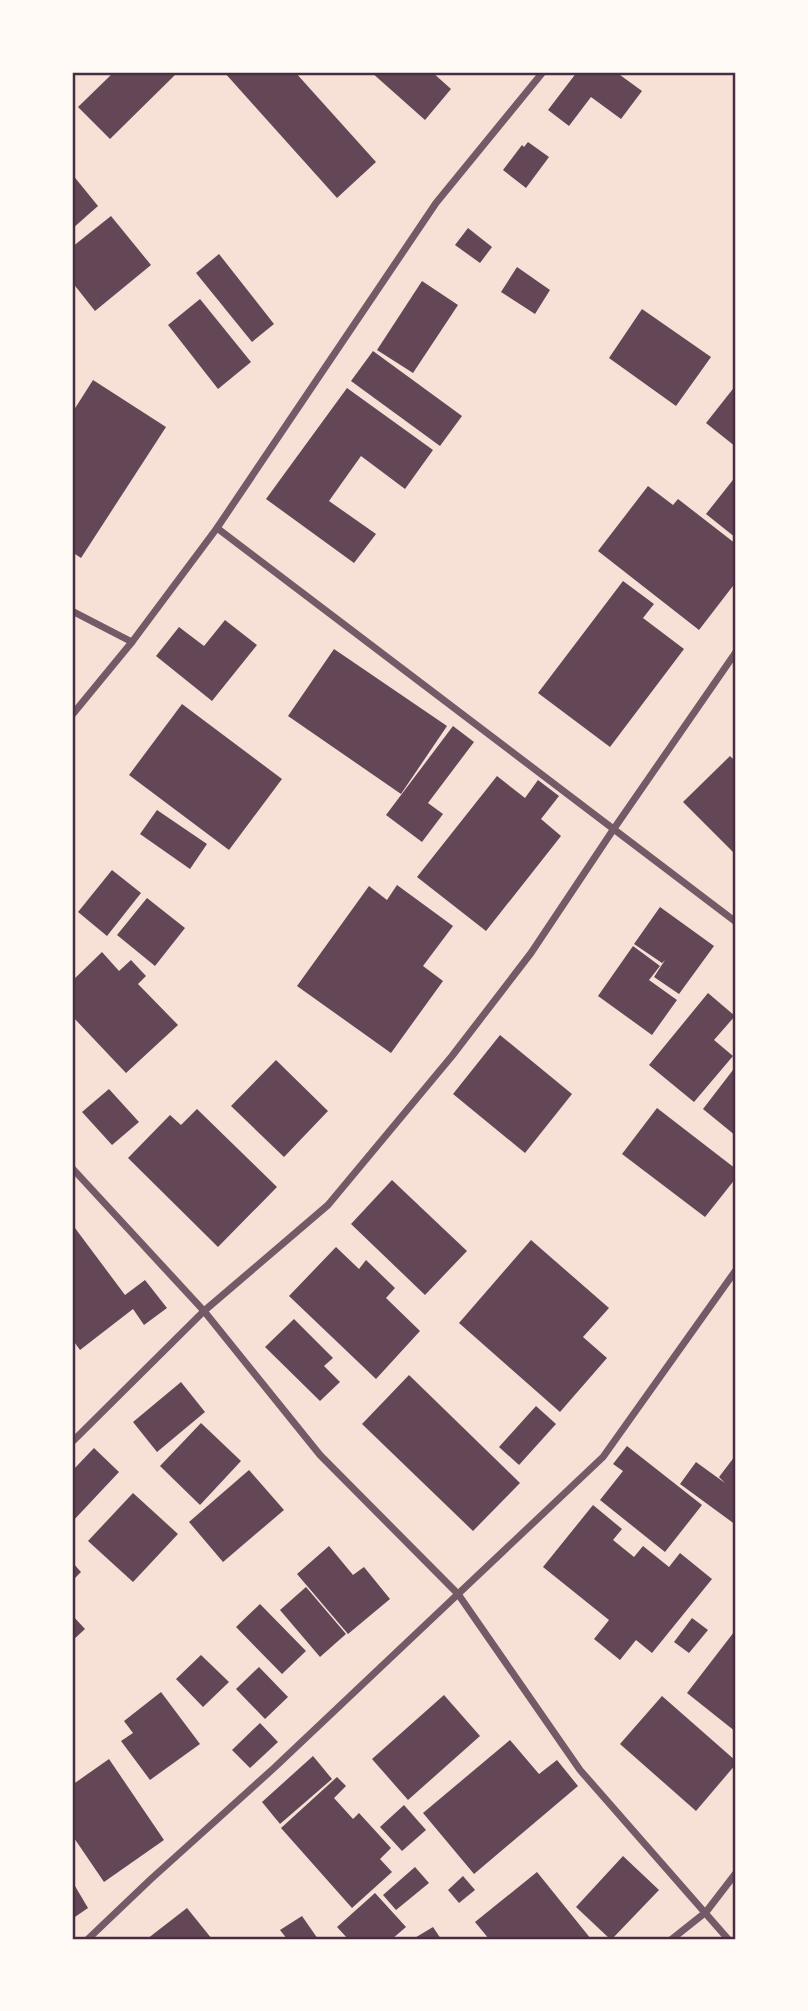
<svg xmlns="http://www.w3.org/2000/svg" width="808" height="2011" font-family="Cabin,sans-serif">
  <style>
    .building { fill: #644757 }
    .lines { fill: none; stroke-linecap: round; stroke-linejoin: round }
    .minor { stroke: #755966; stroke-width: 7 }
    .neatline { fill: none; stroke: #4a2c40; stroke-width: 2.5 }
  </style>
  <rect width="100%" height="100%" fill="#f7e1d7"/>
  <!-- building -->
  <g class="building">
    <path d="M114 72H178L110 139 78 107Z"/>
    <path d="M224 72H295L376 162 337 198Z"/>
    <path d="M371 72H432L451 89 425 120Z"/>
    <path d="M577 72H597L601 75 604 72H616L642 91 621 119 591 97 569 126 548 110Z"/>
    <path d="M528 142 549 157 526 188 503 170 522 145 524 147Z"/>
    <path d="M72 174 98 206 72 229Z"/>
    <path d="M111 216 151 265 95 311 72 282V247Z"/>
    <path d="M468 228 492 247 480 263 455 245Z"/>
    <path d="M219 254 274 324 252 342 196 273Z"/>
    <path d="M517 267 550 290 535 314 501 292Z"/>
    <path d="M422 281 458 305 413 373 377 350Z"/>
    <path d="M200 299 251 362 218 389 168 325Z"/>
    <path d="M642 309 711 357 676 406 609 358Z"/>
    <path d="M373 351 462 416 440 446 351 381Z"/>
    <path d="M93 380 166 427 81 558 72 552V413Z"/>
    <path d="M736 385V447L706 423Z"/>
    <path d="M347 388 433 450 405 489 361 456 329 501 376 534 354 563 266 499Z"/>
    <path d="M736 476V538L706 514Z"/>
    <path d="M648 486 673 505 678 499 736 544V582L699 630 598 551Z"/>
    <path d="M623 581 654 604 643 618 684 649 610 747 538 693Z"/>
    <path d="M225 620 257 645 212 701 156 656 179 627 204 646Z"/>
    <path d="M334 649 447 726 401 794 288 716Z"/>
    <path d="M182 704 282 779 229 850 129 775Z"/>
    <path d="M453 726 474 742 428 803 443 814 422 842 386 815Z"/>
    <path d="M730 756 736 762V855L683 802Z"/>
    <path d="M497 776 525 798 538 780 559 796 541 819 561 836 486 931 417 877Z"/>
    <path d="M157 810 207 844 190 869 140 834Z"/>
    <path d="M112 870 141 893 107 936 78 912Z"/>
    <path d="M397 885 453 926 423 966 443 981 391 1053 297 986 369 886 387 900Z"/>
    <path d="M147 898 185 928 155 966 117 935Z"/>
    <path d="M660 907 714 946 679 994 654 977 665 960 662 963 634 944Z"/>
    <path d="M633 946 660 966 649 980 677 1000 652 1035 598 996Z"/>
    <path d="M102 952 119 971 131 960 146 976 138 984 178 1025 126 1073 72 1016V981Z"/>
    <path d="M708 993 735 1016 714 1040 733 1056 694 1102 649 1065Z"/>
    <path d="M500 1035 572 1094 525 1153 453 1094Z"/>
    <path d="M276 1060 328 1111 284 1157 231 1106Z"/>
    <path d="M736 1066V1136L703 1109Z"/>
    <path d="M109 1089 139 1122 112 1145 82 1112Z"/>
    <path d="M657 1108 736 1169V1178L705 1217 622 1154Z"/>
    <path d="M197 1109 277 1187 218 1247 128 1158 170 1115 181 1125Z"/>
    <path d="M392 1180 467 1251 425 1295 351 1224Z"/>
    <path d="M72 1224 125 1295 145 1280 167 1308 144 1325 133 1309 80 1350 72 1339Z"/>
    <path d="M531 1240 609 1308 583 1337 607 1358 560 1412 459 1323Z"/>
    <path d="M336 1247 359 1269 366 1260 395 1288 386 1298 420 1331 376 1379 289 1296Z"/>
    <path d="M294 1319 333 1358 324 1366 340 1382 320 1401 265 1347Z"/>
    <path d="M409 1375 520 1483 473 1531 362 1424Z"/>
    <path d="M181 1382 205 1412 157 1452 133 1422Z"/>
    <path d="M536 1406 556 1424 519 1465 499 1447Z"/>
    <path d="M201 1423 241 1461 200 1505 160 1466Z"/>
    <path d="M627 1446 702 1505 665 1552 600 1500 623 1471 613 1464Z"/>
    <path d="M94 1448 119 1472 72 1522V1471Z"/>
    <path d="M735 1456 736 1457V1525L680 1484 696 1462 725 1483 719 1477Z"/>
    <path d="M249 1470 284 1510 223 1562 189 1522Z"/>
    <path d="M133 1493 178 1534 133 1582 88 1541Z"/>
    <path d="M593 1505 622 1529 613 1540 634 1557 643 1546 669 1567 680 1553 712 1579 652 1653 636 1640 620 1660 594 1639 609 1620 543 1567Z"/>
    <path d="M329 1546 353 1575 364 1567 390 1599 348 1634 297 1574Z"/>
    <path d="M72 1562 81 1572 72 1581Z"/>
    <path d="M306 1587 346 1634 320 1657 280 1610Z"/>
    <path d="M260 1604 306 1651 282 1674 236 1627Z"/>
    <path d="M72 1615 85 1629 72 1641Z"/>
    <path d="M692 1618 708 1630 689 1653 674 1642Z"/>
    <path d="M734 1632 736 1634V1732L687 1693Z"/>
    <path d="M201 1655 229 1682 203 1707 176 1679Z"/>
    <path d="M259 1667 288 1697 265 1719 236 1689Z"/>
    <path d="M161 1692 200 1744 150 1780 121 1741 133 1733 124 1721Z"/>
    <path d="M444 1695 480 1736 408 1800 372 1759Z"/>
    <path d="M662 1696 736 1761V1764L696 1811 620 1744Z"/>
    <path d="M260 1723 278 1742 250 1768 232 1750Z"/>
    <path d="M510 1740 539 1774 557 1760 578 1786 474 1874 423 1813Z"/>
    <path d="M313 1756 332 1779 280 1824 262 1802Z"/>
    <path d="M109 1759 164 1840 104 1882 72 1835V1785Z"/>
    <path d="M337 1777 346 1786 334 1798 353 1819 359 1813 391 1848 380 1859 392 1872 352 1908 281 1828Z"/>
    <path d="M404 1805 426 1830 402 1851 380 1827Z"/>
    <path d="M623 1856 659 1890 612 1939H610L576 1907Z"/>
    <path d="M415 1867 429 1883 396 1910 383 1895Z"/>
    <path d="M537 1872 591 1939H489L475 1922Z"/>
    <path d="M463 1876 475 1890 459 1903 448 1890Z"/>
    <path d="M72 1881 88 1908 72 1919Z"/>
    <path d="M375 1893 406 1927 392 1939H348L337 1927Z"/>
    <path d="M187 1908 212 1939H147Z"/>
    <path d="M302 1916 318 1939H287L280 1930Z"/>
    <path d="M433 1927 441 1939H413Z"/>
  </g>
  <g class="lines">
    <!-- minor -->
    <g class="minor">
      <path d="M217 528 736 922"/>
      <path d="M72 611 132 642"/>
      <path d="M72 715 132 642 217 528 436 203 543 72"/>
      <path d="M72 1168 204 1311 320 1455 458 1594 580 1770 728 1939"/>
      <path d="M72 1442 204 1311 328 1205 452 1056 531 953 613 830 736 652"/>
      <path d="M88 1939 151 1879 274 1768 603 1457 736 1270"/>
      <path d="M672 1939 706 1912 736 1873"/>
    </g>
  </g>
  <!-- border -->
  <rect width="808" height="2011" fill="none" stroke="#fffaf5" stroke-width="147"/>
  <rect x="74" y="74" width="660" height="1864" class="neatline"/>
</svg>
